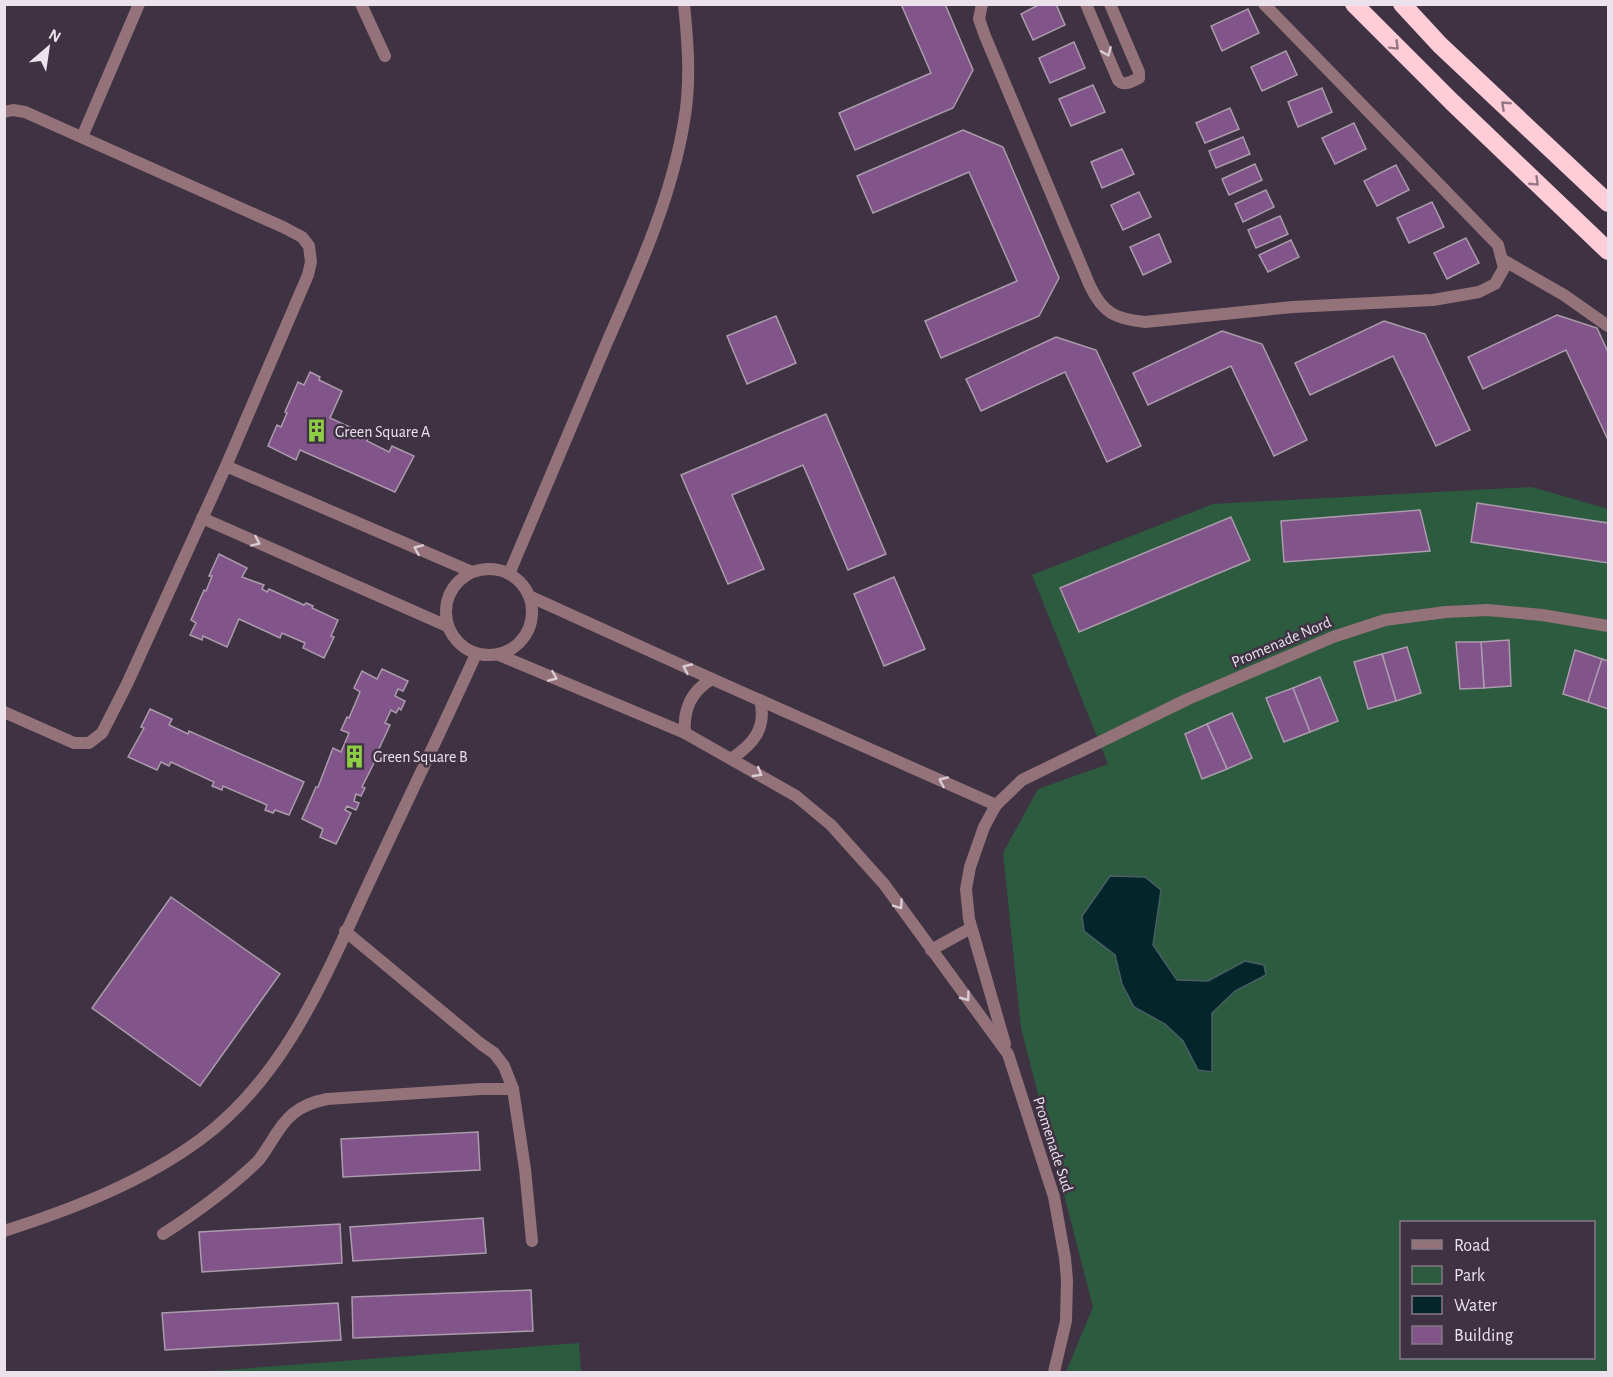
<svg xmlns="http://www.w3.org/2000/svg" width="1613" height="1377" font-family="'Alegreya Sans',sans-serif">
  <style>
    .green { fill: #2d5b3f; fill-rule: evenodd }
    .water { fill: #04252a; stroke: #495e64; stroke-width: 1.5 }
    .building { fill: #815589; stroke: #ab9bad; stroke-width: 1.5 }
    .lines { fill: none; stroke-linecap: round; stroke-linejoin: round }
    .street { stroke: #947279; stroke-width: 12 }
    .highway { stroke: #fecdd7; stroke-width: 18 }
    .oneway { stroke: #957885 }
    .oneway2 { stroke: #daccd5 }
    .labels { text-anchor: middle; stroke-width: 5; stroke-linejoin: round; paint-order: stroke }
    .poi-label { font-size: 16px; fill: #ebe2ec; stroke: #3f3242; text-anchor: start }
    .street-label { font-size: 16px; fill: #ebe2ec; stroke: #3f3242 }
  </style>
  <rect width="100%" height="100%" fill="#3f3242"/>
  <!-- green -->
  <g class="green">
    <path d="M1532 487 1608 509V1372H1066L1093 1307 1021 1028 1003 853 1038 789 1108 764 1032 575 1213 504ZM1402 1222H1594V1358H1402Z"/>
    <path d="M579 1343 581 1372H199Z"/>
  </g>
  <!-- water -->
  <path class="water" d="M1110 876 1145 877 1161 890 1153 945 1177 980 1208 981 1245 961 1264 965 1266 975 1235 991 1212 1013V1072L1198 1070 1183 1041 1165 1024 1134 1007 1122 984 1115 955 1084 931 1082 916Z"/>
  <!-- building -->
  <g class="building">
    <path d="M901 4H945L973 70 953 108 855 150 839 113 931 73Z"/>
    <path d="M1040 4H1056L1065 25 1033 40 1021 14Z"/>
    <path d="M1248 9 1259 33 1222 51 1211 26Z"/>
    <path d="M1074 42 1085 68 1050 83 1039 58Z"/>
    <path d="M1286 51 1297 75 1262 91 1251 67Z"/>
    <path d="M1093 85 1105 112 1071 126 1059 99Z"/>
    <path d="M1322 88 1332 112 1298 127 1288 102Z"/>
    <path d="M1230 108 1239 129 1205 143 1196 123Z"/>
    <path d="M1354 123 1366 149 1335 164 1322 138Z"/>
    <path d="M963 130 1003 147 1059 278 1039 316 941 358 925 321 1017 281 969 172 873 213 857 176Z"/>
    <path d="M1243 137 1250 154 1216 168 1209 151Z"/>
    <path d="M1122 149 1134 174 1102 188 1091 162Z"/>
    <path d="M1255 164 1262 180 1229 195 1222 179Z"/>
    <path d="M1396 165 1409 190 1377 206 1364 181Z"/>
    <path d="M1266 190 1274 207 1243 222 1235 204Z"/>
    <path d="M1139 192 1151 217 1123 230 1111 205Z"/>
    <path d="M1432 202 1444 227 1409 243 1397 218Z"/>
    <path d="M1280 216 1288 234 1256 248 1248 230Z"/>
    <path d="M1159 234 1171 262 1143 275 1130 247Z"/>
    <path d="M1466 238 1479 263 1447 279 1434 253Z"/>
    <path d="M1291 240 1299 257 1268 272 1259 255Z"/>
    <path d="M1557 315 1597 328 1608 352V440L1566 350 1483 389 1468 357Z"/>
    <path d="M776 316 796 363 747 384 727 336Z"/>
    <path d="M1384 321 1425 334 1470 430 1436 446 1393 356 1310 395 1295 363Z"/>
    <path d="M1222 331 1262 344 1307 440 1274 456 1231 366 1148 405 1133 373Z"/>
    <path d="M1056 337 1096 350 1141 446 1107 462 1065 372 981 411 966 379Z"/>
    <path d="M310 372 320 377 319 380 342 391 330 418 369 436 367 441 389 452 392 446 414 456 395 492 300 450 296 460 268 446 277 425 281 427 287 413 285 412 298 382 304 385Z"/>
    <path d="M826 414 886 554 848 570 803 465 732 495 764 569 728 584 681 475Z"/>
    <path d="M1477 503 1608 523V563L1471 542Z"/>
    <path d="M1420 510 1430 551 1284 562 1281 521Z"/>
    <path d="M1231 517 1250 560 1079 632 1060 588Z"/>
    <path d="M219 554 247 568 242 577 264 585 262 589 267 592 269 589 304 605 306 603 313 606 312 608 338 620 331 636 334 637 324 658 303 648 305 643 282 633 280 638 239 619 227 647 203 636 202 640 190 635 196 623 191 620 204 590 206 591 212 576H209Z"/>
    <path d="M894 577 925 649 884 666 854 594Z"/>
    <path d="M1509 640 1511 686 1484 688 1481 642Z"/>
    <path d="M1456 642H1481L1484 688 1460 689Z"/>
    <path d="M1407 647 1421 693 1396 701 1382 654Z"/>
    <path d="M1575 650 1602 659 1588 702 1563 694Z"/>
    <path d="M1382 654 1396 701 1368 709 1354 662Z"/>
    <path d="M1602 659 1608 661V709L1588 702Z"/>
    <path d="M382 669 408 681 403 691 398 689 395 696 405 701 401 710 399 708 396 713 391 710 385 723 390 725 378 751 382 753 377 762 375 761 362 787 365 788 361 796 356 794 354 801 359 803 356 810 347 806 345 810 351 813 336 844 320 837 323 829 302 819 316 787H318L333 748 341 752 349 733 341 730 347 717 349 718 360 692 354 688 362 671 377 679Z"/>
    <path d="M1320 677 1338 721 1310 732 1293 688Z"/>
    <path d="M1293 688 1310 732 1284 742 1266 698Z"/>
    <path d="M150 709 172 719 169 725 188 734 189 731 304 782 289 815 275 810 273 813 265 810 267 805 223 786 222 790 212 786 214 782 171 762 169 766 161 762 157 770 128 757 144 728 141 727Z"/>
    <path d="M1232 713 1252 758 1227 769 1207 724Z"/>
    <path d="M1207 724 1227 769 1202 779 1185 734Z"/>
    <path d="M171 897 280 974 200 1086 92 1008Z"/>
    <path d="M478 1132 480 1170 343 1177 341 1139Z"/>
    <path d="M483 1218 486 1253 353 1261 350 1227Z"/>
    <path d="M340 1224 342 1263 202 1272 199 1232Z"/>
    <path d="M531 1290 533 1331 353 1338 352 1297Z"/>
    <path d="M338 1303 341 1340 165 1350 162 1313Z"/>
  </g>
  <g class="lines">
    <!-- street -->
    <g class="street">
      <path d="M361 4 385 56"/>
      <path d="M982 4 979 19 985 36 1090 286C1103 313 1115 319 1145 322L1293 307 1433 300 1479 292 1495 284 1504 268 1498 245 1264 4"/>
      <path d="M1086 4 1118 80C1124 87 1132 81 1139 78V72L1110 4"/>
      <path d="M4 112 13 110 25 112 283 227 302 237 309 246 311 262 308 275 226 466 127 684 102 733 89 743H74L4 712"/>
      <path d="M82 137 139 4"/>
      <path d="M1503 260 1564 295 1608 326"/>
      <path d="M226 466 472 572"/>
      <path d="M202 518 447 626"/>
      <circle cx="489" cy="612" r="43"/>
      <path d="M509 574C542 496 575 418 608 340 639 269 671 199 684 122 691 82 688 44 684 4"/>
      <path d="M529 596 712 679 996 805"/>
      <path d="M499 655 685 733 796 796 831 825 884 884 1008 1054 1054 1197 1065 1258 1067 1280 1066 1321 1054 1372"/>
      <path d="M685 733C683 710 691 691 712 679"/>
      <path d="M732 758C754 744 767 727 760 700"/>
      <path d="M345 931 481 1044 494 1053 504 1066 513 1089 525 1169 532 1241"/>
      <path d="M931 950 971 928"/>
      <path d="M1005 1044 969 919 966 889 970 867 984 827 996 805 1022 780 1188 699 1333 637 1385 620 1446 612 1487 610 1542 615 1608 626"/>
      <path d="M4 1231C73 1209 143 1182 201 1139 289 1074 329 967 374 872 408 799 443 727 476 654"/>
      <path d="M163 1234C197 1212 229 1189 258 1161 263 1155 267 1148 271 1142 286 1117 297 1105 327 1099L481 1089H513"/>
    </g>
    <!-- highway -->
    <g class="highway">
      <path d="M1354 4 1452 102 1608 251"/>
      <path d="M1402 4 1440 45 1608 203"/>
    </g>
  </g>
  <!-- one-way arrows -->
  <defs><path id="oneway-chevron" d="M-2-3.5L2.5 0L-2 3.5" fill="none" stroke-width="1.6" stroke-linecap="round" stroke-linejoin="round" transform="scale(1.5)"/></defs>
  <g class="oneway">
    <use href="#oneway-chevron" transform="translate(1395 46) rotate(45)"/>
    <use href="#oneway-chevron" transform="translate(1505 105) rotate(-137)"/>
    <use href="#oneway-chevron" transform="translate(1535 182) rotate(44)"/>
  </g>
  <g class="oneway2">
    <use href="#oneway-chevron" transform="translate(1107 52) rotate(67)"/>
    <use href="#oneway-chevron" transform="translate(256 542) rotate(24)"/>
    <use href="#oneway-chevron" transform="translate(418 549) rotate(-157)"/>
    <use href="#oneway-chevron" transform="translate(687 668) rotate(-155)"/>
    <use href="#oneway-chevron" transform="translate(553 677) rotate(23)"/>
    <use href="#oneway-chevron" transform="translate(758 773) rotate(31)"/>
    <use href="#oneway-chevron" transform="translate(943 781) rotate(-156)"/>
    <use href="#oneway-chevron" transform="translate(899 905) rotate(55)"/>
    <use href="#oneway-chevron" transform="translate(966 997) rotate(53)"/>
  </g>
  <!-- icons -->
  <defs>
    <symbol id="building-bare" viewBox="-9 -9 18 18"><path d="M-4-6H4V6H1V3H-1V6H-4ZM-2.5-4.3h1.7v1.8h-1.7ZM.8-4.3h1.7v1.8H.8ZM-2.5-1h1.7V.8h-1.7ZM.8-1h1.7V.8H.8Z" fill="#8dce44" stroke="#3f3242" stroke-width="2.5" paint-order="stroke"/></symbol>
  </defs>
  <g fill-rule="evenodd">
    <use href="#building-bare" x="300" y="414" width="33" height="33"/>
    <use href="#building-bare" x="338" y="740" width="33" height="33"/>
  </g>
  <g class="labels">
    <!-- poi labels -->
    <g class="poi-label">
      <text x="335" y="437">Green Square A</text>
      <text x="373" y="762">Green Square B</text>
    </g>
    <!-- street labels -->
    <g class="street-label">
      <text transform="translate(1281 641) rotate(-23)" y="6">Promenade Nord</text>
      <text transform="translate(1054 1144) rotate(72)" y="6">Promenade Sud</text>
    </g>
  </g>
  <!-- border -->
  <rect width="1613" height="1377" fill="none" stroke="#ebe2ec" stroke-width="12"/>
  <!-- legend -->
  <rect x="1400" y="1221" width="195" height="138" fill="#3f3242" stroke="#847886" stroke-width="1.5"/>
  <rect x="1412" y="1240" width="30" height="9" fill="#947279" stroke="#847886" stroke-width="1.5"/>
  <text x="1454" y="1251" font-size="18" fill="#ebe2ec">Road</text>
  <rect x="1412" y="1266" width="30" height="18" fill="#2d5b3f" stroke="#847886" stroke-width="1.5"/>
  <text x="1454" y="1281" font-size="18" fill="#ebe2ec">Park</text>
  <rect x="1412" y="1296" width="30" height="18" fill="#04252a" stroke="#847886" stroke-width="1.5"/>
  <text x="1454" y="1311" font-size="18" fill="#ebe2ec">Water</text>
  <rect x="1412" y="1326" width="30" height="18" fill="#815589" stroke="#847886" stroke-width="1.5"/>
  <text x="1454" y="1341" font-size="18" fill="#ebe2ec">Building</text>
  <!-- north arrow -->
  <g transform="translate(48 48) rotate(29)" stroke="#3f3242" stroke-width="4.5" paint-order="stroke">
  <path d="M0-4.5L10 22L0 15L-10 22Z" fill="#ebe2ec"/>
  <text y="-9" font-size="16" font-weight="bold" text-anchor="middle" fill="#ebe2ec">N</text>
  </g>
</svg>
